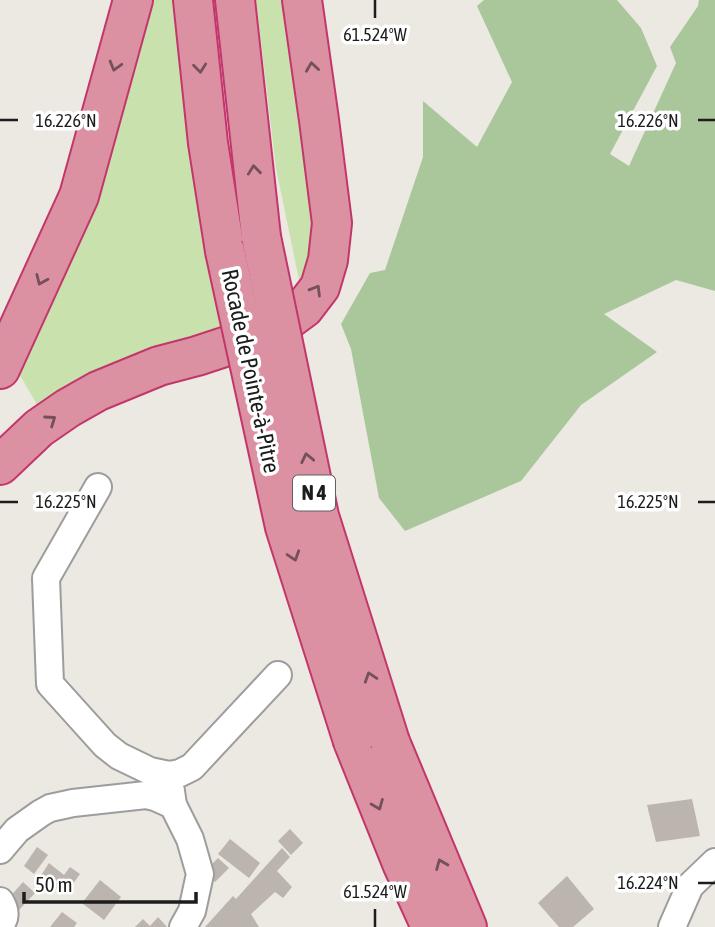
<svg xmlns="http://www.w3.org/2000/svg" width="715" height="927" font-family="'Asap Condensed',sans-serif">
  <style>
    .grass { fill: #c9e1ad }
    .forest { fill: #aac79b }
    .building { fill: #bcb4af }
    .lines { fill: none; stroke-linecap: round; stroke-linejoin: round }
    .street-casing { stroke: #9d9d9d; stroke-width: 30 }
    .highway-casing { stroke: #c3366d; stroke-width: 42 }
    .street { stroke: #fff; stroke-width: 26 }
    .highway { stroke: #dc91a3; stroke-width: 38 }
    .highway-bridge-casing { stroke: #c3366d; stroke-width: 42; stroke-linecap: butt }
    .highway-bridge { stroke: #dc91a3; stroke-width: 38 }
    .oneway { stroke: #725159 }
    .ticks { fill: none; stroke: #1c1c1c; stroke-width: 2.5 }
    .labels { text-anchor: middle; stroke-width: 7; stroke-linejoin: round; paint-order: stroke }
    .shield { fill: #fff; stroke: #606060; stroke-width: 2 }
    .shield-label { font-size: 21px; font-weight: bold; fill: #1c1c1c }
    .street-label { font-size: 23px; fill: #1c1c1c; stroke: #fff }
    .ticks-label { font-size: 18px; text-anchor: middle; fill: #1c1c1c; stroke: #fff; stroke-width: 7; stroke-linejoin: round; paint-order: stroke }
  </style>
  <rect width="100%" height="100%" fill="#ece8e2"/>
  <!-- grass -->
  <g class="grass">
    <path d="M151 0H181L229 340 38 406 18 372Z"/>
    <path d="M256 0H288L321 226 302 294 276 168Z"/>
  </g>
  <!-- forest -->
  <path class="forest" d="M484 0H617L641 28 657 66 610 154 629 166 676 63 670 47 698 6 699 0H715V291L676 280 604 314 657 352 581 405 521 481 405 531 379 498 351 349 341 324 370 273 385 270 423 157V101L477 147 512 82 477 6Z"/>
  <!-- building -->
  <g class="building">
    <path d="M692 799 700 836 656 842 647 805Z"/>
    <path d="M290 829 303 843 291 855 278 841Z"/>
    <path d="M230 839 260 863 249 878 218 854Z"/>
    <path d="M37 847 48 855 34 874 24 866Z"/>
    <path d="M282 848 290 857 277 871 292 887 283 898 275 892 251 914 259 927H205L233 896 236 899Z"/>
    <path d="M218 858 229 868 215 882 204 872Z"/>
    <path d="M49 863 64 875 70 867 80 874 65 895 40 877Z"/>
    <path d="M567 876 594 909 573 927H559L538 903Z"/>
    <path d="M100 880 121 897 104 920 82 903Z"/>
    <path d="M23 882 35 893 18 911 7 900Z"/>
    <path d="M62 912 77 923 74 927H50Z"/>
    <path d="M158 917 167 927H135L143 919 150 926Z"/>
  </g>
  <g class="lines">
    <defs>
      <g id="street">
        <path d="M98 487 46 578 50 684 105 745 119 756 150 771 169 775 180 773 192 767 278 675"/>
        <path d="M171 791 173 805 190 839 200 874 192 911 183 927"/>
        <path d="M0 850 17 830 41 813 50 808 73 803 146 795 155 797 173 805"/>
        <path d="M0 901C5 909 7 917 0 925"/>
        <path d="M672 927 690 886 715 862"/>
      </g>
      <g id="highway">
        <path d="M193 0 208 143 225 251"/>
        <path d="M235 0 261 237"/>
        <path d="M0 369 79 196 133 0"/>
        <path d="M0 465 39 428 68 408 98 391 159 366 197 356 273 331 304 308 320 287 328 260 332 223 319 120 302 0"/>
        <path d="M353 741 402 863 431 927"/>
        <path d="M390 742 467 927"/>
      </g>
    </defs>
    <!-- street casing -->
    <use href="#street" class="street-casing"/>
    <!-- highway casing -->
    <use href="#highway" class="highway-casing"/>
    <!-- street -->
    <use href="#street" class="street"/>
    <!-- highway -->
    <use href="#highway" class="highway"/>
    <defs>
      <g id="highway-bridge">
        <path d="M261 237 319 516 390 742"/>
        <path d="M225 251 285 527 353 741"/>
      </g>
    </defs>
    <!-- highway-bridge casing -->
    <use href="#highway-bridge" class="highway-bridge-casing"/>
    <!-- highway-bridge -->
    <use href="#highway-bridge" class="highway-bridge"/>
  </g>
  <!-- one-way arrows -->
  <defs><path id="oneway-chevron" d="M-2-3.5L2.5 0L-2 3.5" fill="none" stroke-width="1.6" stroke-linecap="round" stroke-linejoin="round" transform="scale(1.75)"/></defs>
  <g class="oneway">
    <use href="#oneway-chevron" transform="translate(115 66) rotate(106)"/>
    <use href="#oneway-chevron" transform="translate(312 67) rotate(-98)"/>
    <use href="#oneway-chevron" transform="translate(200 68) rotate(84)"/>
    <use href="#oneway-chevron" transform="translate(254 170) rotate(-96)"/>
    <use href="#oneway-chevron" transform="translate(41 280) rotate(114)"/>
    <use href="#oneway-chevron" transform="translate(316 290) rotate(-59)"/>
    <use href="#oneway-chevron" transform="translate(51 420) rotate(-35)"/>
    <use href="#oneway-chevron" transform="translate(307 458) rotate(-102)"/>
    <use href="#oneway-chevron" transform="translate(294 556) rotate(72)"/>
    <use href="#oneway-chevron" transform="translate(370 677) rotate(-108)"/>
    <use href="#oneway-chevron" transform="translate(378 805) rotate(68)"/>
    <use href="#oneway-chevron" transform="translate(441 864) rotate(-112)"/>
  </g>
  <!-- ticks -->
  <path class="ticks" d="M375 0V18M0 120H18M698 120H715M0 502H18M698 502H715M698 883H715M375 909V927"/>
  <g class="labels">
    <!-- shield labels -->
    <rect class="shield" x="293" y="475.5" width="42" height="35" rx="5"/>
    <g class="shield-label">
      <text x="314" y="500">N 4</text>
    </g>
    <!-- street labels -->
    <g class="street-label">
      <text transform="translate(251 371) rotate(78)" y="8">Rocade de Pointe-à-Pitre</text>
    </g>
  </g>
  <g class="ticks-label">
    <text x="375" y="41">61.524°W</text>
    <text x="66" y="127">16.226°N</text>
    <text x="648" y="127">16.226°N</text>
    <text x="66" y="508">16.225°N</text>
    <text x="648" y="508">16.225°N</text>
    <text x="648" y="889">16.224°N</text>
    <text x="375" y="898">61.524°W</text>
  </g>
  <!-- scale -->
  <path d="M24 892v10h172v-10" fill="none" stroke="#1c1c1c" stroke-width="3.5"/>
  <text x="35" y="892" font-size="21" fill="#1c1c1c" stroke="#ffffff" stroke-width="5" paint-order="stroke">50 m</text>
</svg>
